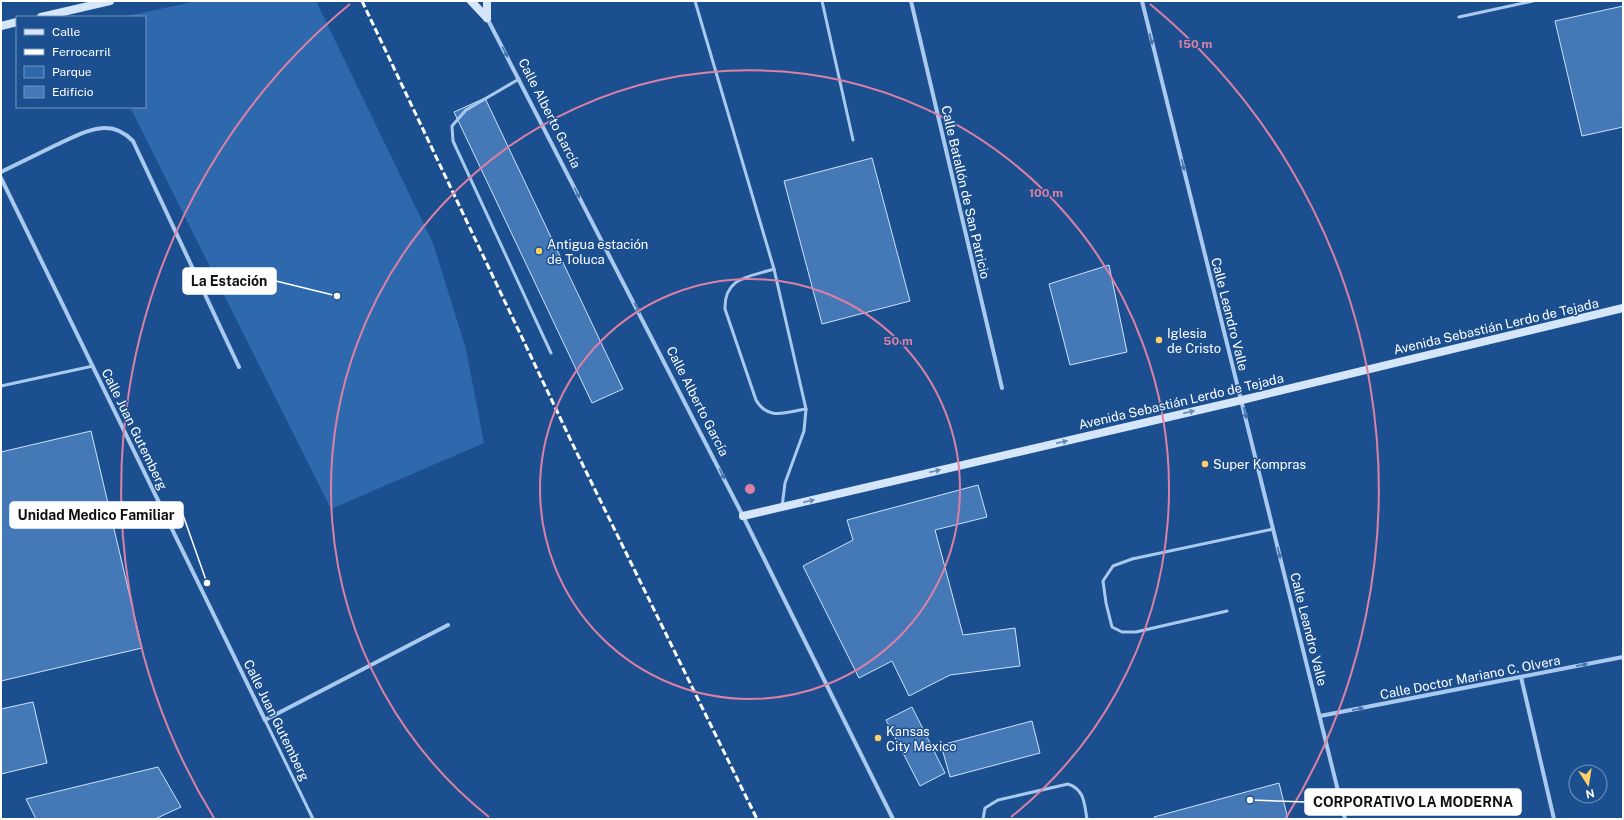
<svg xmlns="http://www.w3.org/2000/svg" width="1624" height="820" font-family="'Public Sans',sans-serif">
  <style>
    .green { fill: #2e69ad }
    .building { fill: #4478b7; stroke: #cfe3fa }
    .lines { fill: none; stroke-linecap: round; stroke-linejoin: round }
    .lane { stroke: #a9c9ee; stroke-width: 3 }
    .street { stroke: #a9c9ee; stroke-width: 4 }
    .secondary { stroke: #d6e6fa; stroke-width: 8 }
    .rail { stroke: #fff; stroke-width: 3; stroke-dasharray: 7 3; stroke-linecap: butt }
    .oneway { fill: #4674ac }
    .oneway2 { fill: #668bba }
    .ring { fill: none; stroke: #dd80a5; stroke-width: 2 }
    .poi-dot { fill: #ffd166; stroke: #1b4f8f; stroke-width: 1.5 }
    .labels { text-anchor: middle; stroke-width: 3; stroke-linejoin: round; paint-order: stroke }
    .street-label { font-size: 13px; fill: #fff; stroke: #1b4f8f }
    .poi-label { font-size: 13px; fill: #fff; stroke: #1b4f8f; text-anchor: start }
    .centre { fill: #dd80a5; stroke: #1b4f8f; stroke-width: 2 }
    .ring-label { font-size: 12px; text-anchor: middle; font-weight: bold; fill: #dd80a5; stroke: #1b4f8f; stroke-width: 3; stroke-linejoin: round; paint-order: stroke }
    .leader { fill: none; stroke: #fff; stroke-width: 1.5 }
    .callout-dot { fill: #fff; stroke: #1b4f8f; stroke-width: 1.5 }
    .callout { fill: #fff; stroke: #fff; stroke-width: 1.5 }
    .callout-label { font-size: 14px; text-anchor: middle; font-weight: bold; fill: #111 }
  </style>
  <rect width="100%" height="100%" fill="#1b4f8f"/>
  <!-- green -->
  <path class="green" d="M197 1H316L433 243 466 349 484 443 331 509 130 107H145V17H122Z"/>
  <!-- building -->
  <g class="building">
    <path d="M1623 6V127L1582 136 1555 21Z"/>
    <path d="M485 98 623 389 592 403 454 112Z"/>
    <path d="M872 158 910 301 822 324 784 181Z"/>
    <path d="M1109 265 1127 352 1070 365 1049 284Z"/>
    <path d="M91 431 142 648 1 681V452Z"/>
    <path d="M978 485 987 517 935 530 963 635 1015 628 1020 666 950 675 909 696 892 661 859 678 803 566 853 540 847 520Z"/>
    <path d="M33 702 47 763 1 774V709Z"/>
    <path d="M912 707 945 773 920 786 886 720Z"/>
    <path d="M1032 721 1040 753 950 777 941 745Z"/>
    <path d="M158 767 181 807 155 819H36L26 799Z"/>
    <path d="M1279 783 1288 819H1155L1154 817Z"/>
  </g>
  <g class="lines">
    <!-- lane -->
    <g class="lane">
      <path d="M695 1 774 269 806 409 804 431 785 483 782 507"/>
      <path d="M822 1 853 140"/>
      <path d="M1459 17 1533 1"/>
      <path d="M519 79 466 110 452 126 453 141 551 353"/>
      <path d="M774 269C749 277 724 277 725 309L756 400C768 421 786 412 806 409"/>
      <path d="M1 386 93 366"/>
      <path d="M1227 611 1136 632H1122L1112 627 1106 603 1103 581 1113 566 1132 559 1273 529"/>
      <path d="M265 720 313 819"/>
      <path d="M983 819 985 808 998 800 1068 784C1085 790 1084 803 1087 819"/>
    </g>
    <!-- street -->
    <g class="street">
      <path d="M911 1 1002 388"/>
      <path d="M1142 1 1345 819"/>
      <path d="M487 18 743 516 893 819"/>
      <path d="M1 172C19 163 36 155 54 146 70 139 88 128 106 128 117 128 126 134 133 141L239 367"/>
      <path d="M1 178 265 720 448 625"/>
      <path d="M1521 677 1554 819"/>
      <path d="M1320 716 1623 657"/>
    </g>
    <!-- secondary -->
    <g class="secondary">
      <path d="M471 1 487 18"/>
      <path d="M487 1V18"/>
      <path d="M41 17 110 1"/>
      <path d="M1 26 17 22"/>
      <path d="M743 516 1242 400 1623 308"/>
    </g>
    <!-- rail -->
    <path class="rail" d="M362 1 574 447 757 819"/>
  </g>
  <!-- one-way arrows -->
  <defs><path id="oneway-solid" d="M-6-.8H1V-3.2L6.5 0L1 3.2V.8H-6Z"/></defs>
  <g class="oneway">
    <use href="#oneway-solid" transform="translate(1151 39) rotate(76)"/>
    <use href="#oneway-solid" transform="translate(505 52) rotate(63)"/>
    <use href="#oneway-solid" transform="translate(1183 165) rotate(76)"/>
    <use href="#oneway-solid" transform="translate(577 193) rotate(63)"/>
    <use href="#oneway-solid" transform="translate(637 308) rotate(63)"/>
    <use href="#oneway-solid" transform="translate(1245 413) rotate(76)"/>
    <use href="#oneway-solid" transform="translate(722 474) rotate(63)"/>
    <use href="#oneway-solid" transform="translate(1279 553) rotate(76)"/>
    <use href="#oneway-solid" transform="translate(1582 665) rotate(-11)"/>
    <use href="#oneway-solid" transform="translate(1358 709) rotate(-11)"/>
  </g>
  <g class="oneway2">
    <use href="#oneway-solid" transform="translate(1189 412) rotate(-13)"/>
    <use href="#oneway-solid" transform="translate(1062 442) rotate(-13)"/>
    <use href="#oneway-solid" transform="translate(935 471) rotate(-13)"/>
    <use href="#oneway-solid" transform="translate(809 501) rotate(-13)"/>
  </g>
  <!-- distance rings -->
  <g class="ring">
    <circle cx="750" cy="489" r="210"/>
    <path d="M489 817A419 419 0 1 1 1011 817"/>
    <path d="M214 818A629 629 0 0 1 350 4M1150 4A629 629 0 0 1 1286 818"/>
  </g>
  <!-- markers -->
  <g class="poi-dot">
    <circle cx="539" cy="251" r="4"/>
    <circle cx="1159" cy="340" r="4"/>
    <circle cx="1205" cy="464" r="4"/>
    <circle cx="878" cy="738" r="4"/>
  </g>
  <g class="labels">
    <!-- street labels -->
    <g class="street-label">
      <text transform="translate(550 113) rotate(63)" y="5">Calle Alberto García</text>
      <text transform="translate(966 192) rotate(77)" y="5">Calle Batallón de San Patricio</text>
      <text transform="translate(1230 314) rotate(76)" y="5">Calle Leandro Valle</text>
      <text transform="translate(1496 326) rotate(-13)" y="5">Avenida Sebastián Lerdo de Tejada</text>
      <text transform="translate(698 401) rotate(63)" y="5">Calle Alberto García</text>
      <text transform="translate(1181 401) rotate(-13)" y="5">Avenida Sebastián Lerdo de Tejada</text>
      <text transform="translate(135 429) rotate(64)" y="5">Calle Juan Gutemberg</text>
      <text transform="translate(1309 629) rotate(76)" y="5">Calle Leandro Valle</text>
      <text transform="translate(1470 677) rotate(-11)" y="5">Calle Doctor Mariano C. Olvera</text>
      <text transform="translate(277 720) rotate(64)" y="5">Calle Juan Gutemberg</text>
    </g>
    <!-- poi labels -->
    <g class="poi-label">
      <text x="547" y="249">Antigua estación<tspan x="547" dy="15">de Toluca</tspan></text>
      <text x="1167" y="338">Iglesia<tspan x="1167" dy="15">de Cristo</tspan></text>
      <text x="1213" y="469">Super Kompras</text>
      <text x="886" y="736">Kansas<tspan x="886" dy="15">City Mexico</tspan></text>
    </g>
  </g>
  <circle cx="750" cy="489" r="6" class="centre"/>
  <g class="ring-label">
    <text x="1195" y="48">150 m</text>
    <text x="1046" y="197">100 m</text>
    <text x="898" y="345">50 m</text>
  </g>
  <!-- callouts -->
  <path class="leader" d="M337 296L276 281M207 583L183 515M1250 800L1305 802"/>
  <g class="callout-dot">
    <circle cx="337" cy="296" r="4"/>
    <circle cx="207" cy="583" r="4"/>
    <circle cx="1250" cy="800" r="4"/>
  </g>
  <g class="callout">
    <rect x="183" y="268" width="93" height="26" rx="4"/>
    <rect x="10" y="502" width="173" height="26" rx="4"/>
    <rect x="1305" y="789" width="216" height="26" rx="4"/>
  </g>
  <g class="callout-label">
    <text x="229" y="286">La Estación</text>
    <text x="96" y="520">Unidad Medico Familiar</text>
    <text x="1413" y="807">CORPORATIVO LA MODERNA</text>
  </g>
  <!-- border -->
  <rect width="1624" height="820" fill="none" stroke="#ffffff" stroke-width="4"/>
  <!-- legend -->
  <rect x="16" y="16" width="130" height="92" fill="#1b4f8f" stroke="#7695bc"/>
  <rect x="24" y="29" width="20" height="6" fill="#d6e6fa" stroke="#7695bc"/>
  <text x="52" y="36" font-size="12" fill="#ffffff">Calle</text>
  <rect x="24" y="49" width="20" height="6" fill="#ffffff" stroke="#7695bc"/>
  <text x="52" y="56" font-size="12" fill="#ffffff">Ferrocarril</text>
  <rect x="24" y="66" width="20" height="12" fill="#2e69ad" stroke="#7695bc"/>
  <text x="52" y="76" font-size="12" fill="#ffffff">Parque</text>
  <rect x="24" y="86" width="20" height="12" fill="#4478b7" stroke="#7695bc"/>
  <text x="52" y="96" font-size="12" fill="#ffffff">Edificio</text>
  <!-- north arrow -->
  <g transform="translate(1588 784) rotate(168)"><circle r="19" fill="#1b4f8f" stroke="#7695bc"/>
  <path d="M0-3L7 15L0 10L-7 15Z" fill="#ffd166"/>
  <text y="-6" font-size="11" font-weight="bold" text-anchor="middle" fill="#ffffff">N</text>
  </g>
</svg>
